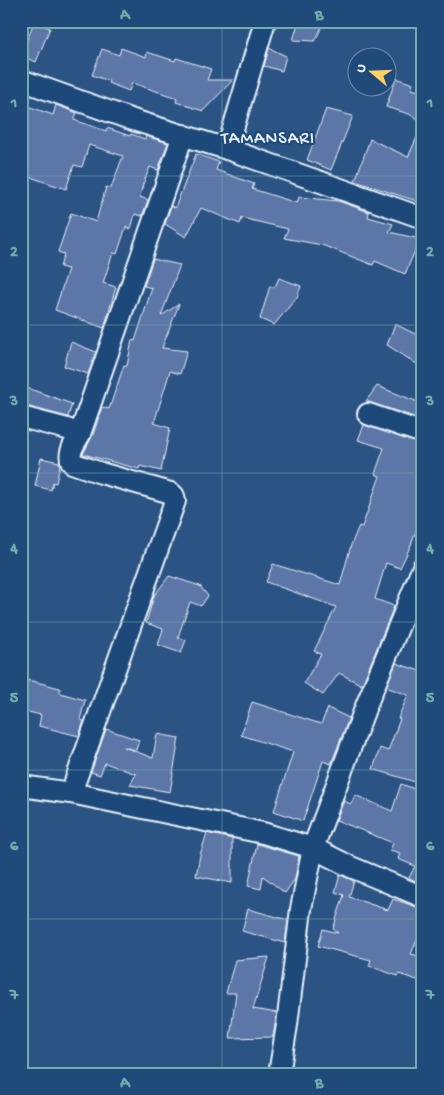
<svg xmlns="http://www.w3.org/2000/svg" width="444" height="1095" font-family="'Gochi Hand',sans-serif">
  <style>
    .building { fill: #5b76a7; stroke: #e8f1f8 }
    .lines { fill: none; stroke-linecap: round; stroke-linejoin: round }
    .minor-casing { stroke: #e8f1f8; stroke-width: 24 }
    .minor { stroke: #1f4a7a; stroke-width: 20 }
    .grid { fill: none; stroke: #71adac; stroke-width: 1; stroke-opacity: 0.55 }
    .labels { text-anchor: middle; stroke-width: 4.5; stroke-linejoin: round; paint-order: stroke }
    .quarter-label { font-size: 18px; letter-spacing: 1px; fill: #e8f1f8; stroke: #1f4a7a }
    .neatline { fill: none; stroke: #71adac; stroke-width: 2 }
    .grid-label { font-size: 16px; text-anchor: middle; font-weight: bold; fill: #71adac }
  </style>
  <rect width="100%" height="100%" fill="#2b5383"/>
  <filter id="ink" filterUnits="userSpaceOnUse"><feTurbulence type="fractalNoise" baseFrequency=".02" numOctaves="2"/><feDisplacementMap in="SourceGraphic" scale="10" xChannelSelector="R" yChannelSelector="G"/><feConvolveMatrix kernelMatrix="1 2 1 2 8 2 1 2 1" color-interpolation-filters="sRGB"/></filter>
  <g filter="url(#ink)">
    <!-- building -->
    <g class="building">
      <path d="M299 21H325L315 41 293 40Z"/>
      <path d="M34 22 50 28 36 62 21 56Z"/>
      <path d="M121 48 146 57 147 52 175 61 176 58 211 69 207 80H233L203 111 176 102 177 98 132 83 129 91 108 83 109 81 92 75 102 49 119 55Z"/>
      <path d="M269 48 286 56 282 71 264 66Z"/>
      <path d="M396 78 413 84 411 89 423 92V122L409 114 386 107Z"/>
      <path d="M25 105 53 115 56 105 77 113 74 120 106 131 107 128 130 136 131 134 145 139 146 136 168 143 158 170 150 167 143 184 140 197 148 200 142 216 135 214 131 229 126 227 117 254 113 253 103 283 116 287 104 328 55 310 68 269 60 267 64 254 58 252 71 213 96 222 106 187 111 188 123 156 89 145 82 167 74 165 66 189 21 174V116Z"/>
      <path d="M326 109 353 116 331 170 307 160Z"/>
      <path d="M423 124V188L417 201 355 181 370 139 408 157Z"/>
      <path d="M196 154 219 162 216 170 254 184 252 189 297 203 299 197 338 201 369 212 368 217 393 224 389 232 420 239 405 274 375 261 373 265 322 245 284 238 288 229 242 218 240 224 201 208 186 237 165 224 171 206 175 208Z"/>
      <path d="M153 259 180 265 161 316 179 304 162 348 187 351 180 374 170 371 154 423 170 428 161 471 140 466 139 469 83 454 93 435 102 407 109 409 124 365 127 366 132 340 135 341 152 288 144 286Z"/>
      <path d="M279 278 301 286 297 297 274 325 260 319 270 286 275 287Z"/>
      <path d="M395 324 423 338V368L387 345Z"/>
      <path d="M71 342 96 352 88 374 64 366Z"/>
      <path d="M377 386 423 404V420L366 401Z"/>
      <path d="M27 388 72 404 68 417 22 405Z"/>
      <path d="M364 425 423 445V511L411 545 400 568 386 563 375 599 394 606 362 685 339 673 323 695 304 683 321 654 314 651 336 607 266 582 273 564 340 585 351 545 359 526 362 527 380 476 375 474 384 448 358 440Z"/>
      <path d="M41 458 59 462 60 465 56 483 53 482 51 490 35 486Z"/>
      <path d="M169 576 200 586 208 596 201 606 190 602 178 637 186 640 181 653 158 645 163 629 146 623 154 596Z"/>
      <path d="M396 663 423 672V757L415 782 373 769 380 748 388 751 400 719 398 718 408 695 386 687Z"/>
      <path d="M28 680 60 688V693L85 700 80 720 84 721 79 736 39 726 41 715 24 711 26 703 21 702V687L26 688Z"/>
      <path d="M252 702 321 724 328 708 349 718 331 764 323 761 303 821 274 811 293 752 241 735Z"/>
      <path d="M106 729 139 740 136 750 124 747 153 758 157 734 179 738 170 792 130 785 136 774 105 763 100 775 91 772Z"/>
      <path d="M401 784 423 792V884L409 878 415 866 398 859 400 853 390 850 393 843 336 820 344 801 351 804 355 795 392 811Z"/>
      <path d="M207 833 232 839V883L196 876 200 855Z"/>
      <path d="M257 844 299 856 295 879 285 893 263 876 261 889 248 886Z"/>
      <path d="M340 875 354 881 349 897 388 910 393 899 423 909V926L411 954 423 957V982L399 974 398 976 369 966 371 960 318 946 323 929 338 933 333 929 344 895 335 892Z"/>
      <path d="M248 909 288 920 285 943 242 931Z"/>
      <path d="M269 957 253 1009 277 1013 273 1037 230 1038 236 993H226L235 960Z"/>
    </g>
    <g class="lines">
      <defs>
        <g id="minor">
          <path d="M21 80 133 120 227 149 423 218"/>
          <path d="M227 149 265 21"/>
          <path d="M368 414 423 433"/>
          <path d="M21 417 67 429 80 434 183 135"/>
          <path d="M21 786 71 793 263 833 313 848 351 867 423 897"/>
          <path d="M71 793 175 501 174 496 171 493 101 473 72 463C67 453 75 443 80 434"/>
          <path d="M279 1074 287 1025 301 909 313 848 366 706 423 567"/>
        </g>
      </defs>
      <!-- minor casing -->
      <use href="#minor" class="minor-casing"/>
      <!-- minor -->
      <use href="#minor" class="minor"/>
    </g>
  </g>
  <!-- grid -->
  <path class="grid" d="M222 21V1074M21 176H423M21 325H423M21 473H423M21 622H423M21 770H423M21 919H423"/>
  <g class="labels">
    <!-- quarter labels -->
    <g class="quarter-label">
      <text x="268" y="143">TAMANSARI</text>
    </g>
  </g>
  <!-- margin -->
  <rect width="444" height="1095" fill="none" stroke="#1f4a7a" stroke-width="55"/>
  <!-- north arrow -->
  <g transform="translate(372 72) rotate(289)"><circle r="24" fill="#1f4a7a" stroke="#6f8dac"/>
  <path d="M0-4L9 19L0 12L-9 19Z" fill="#ffd166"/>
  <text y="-8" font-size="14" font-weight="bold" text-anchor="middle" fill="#e8f1f8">U</text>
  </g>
  <rect x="28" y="28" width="388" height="1040" class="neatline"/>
  <g class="grid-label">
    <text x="125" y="19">A</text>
    <text x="319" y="19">B</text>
    <text x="14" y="107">1</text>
    <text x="430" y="107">1</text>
    <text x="14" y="256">2</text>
    <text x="430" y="256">2</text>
    <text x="14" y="405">3</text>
    <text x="430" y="405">3</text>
    <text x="14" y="553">4</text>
    <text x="430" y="553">4</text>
    <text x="14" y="702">5</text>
    <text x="430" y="702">5</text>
    <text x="14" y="850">6</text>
    <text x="430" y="850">6</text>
    <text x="14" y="999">7</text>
    <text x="430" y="999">7</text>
    <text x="125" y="1087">A</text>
    <text x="319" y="1087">B</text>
  </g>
</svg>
